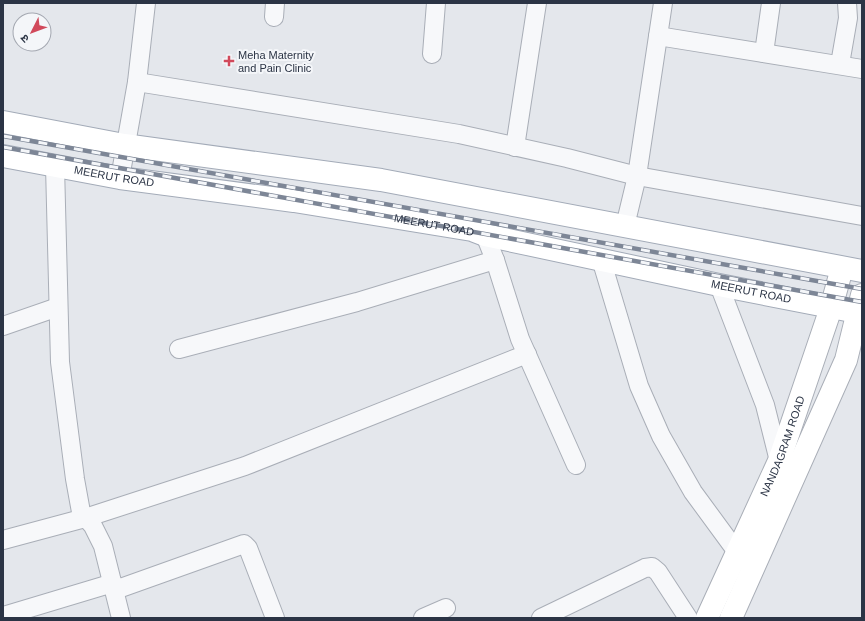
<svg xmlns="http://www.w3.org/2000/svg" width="865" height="621" font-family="Helvetica,'Noto Sans Devanagari',sans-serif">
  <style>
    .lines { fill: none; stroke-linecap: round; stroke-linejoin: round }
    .street-casing { stroke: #a9aeb7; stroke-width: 20 }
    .secondary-casing { stroke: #a9aeb7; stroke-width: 24 }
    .primary-casing { stroke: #a3abb8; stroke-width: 24 }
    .street { stroke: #f7f8fa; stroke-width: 18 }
    .secondary { stroke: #fff; stroke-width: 22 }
    .primary { stroke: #fff; stroke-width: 22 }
    .rail-casing { stroke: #7d8696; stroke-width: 4.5 }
    .rail { stroke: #f4f6f9; stroke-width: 3; stroke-dasharray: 9; stroke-linecap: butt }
    .poi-dot { fill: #d1495b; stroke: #f4f6f9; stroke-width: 1.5 }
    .labels { text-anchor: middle; stroke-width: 4; stroke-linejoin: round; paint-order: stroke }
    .poi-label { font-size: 11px; fill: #2b3445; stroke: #f4f6f9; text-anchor: start }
    .street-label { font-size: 11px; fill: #2b3445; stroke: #f4f6f9 }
  </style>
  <rect width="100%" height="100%" fill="#e4e7ec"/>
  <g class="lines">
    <defs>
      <g id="street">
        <path d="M274 17 275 3"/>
        <path d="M658 36 862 69"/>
        <path d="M764 53 771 3"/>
        <path d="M432 54 436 3"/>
        <path d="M840 64 848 18 847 3"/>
        <path d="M137 82 459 134 567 158 637 176 862 216"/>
        <path d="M515 147 537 3"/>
        <path d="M55 166 60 362 75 479 81 512 93 526 103 546 121 618"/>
        <path d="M120 178 137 82 146 3"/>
        <path d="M625 226 637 176 663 3"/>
        <path d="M485 235 495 260 520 339 576 465"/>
        <path d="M601 259 639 386 661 436 693 492 737 552"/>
        <path d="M719 285 765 405 779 461"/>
        <path d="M3 326 58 307"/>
        <path d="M179 349 357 302 495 260"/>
        <path d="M3 540 85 518 245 466 527 354"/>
        <path d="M115 590 244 544 248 548 275 618"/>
        <path d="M3 616 113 583"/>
        <path d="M423 618 446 608"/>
        <path d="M541 618 645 568 652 567 658 572 688 618"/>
      </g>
      <g id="secondary">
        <path id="s1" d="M707 618 779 461 831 308 842 268"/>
        <path d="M731 618 846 360 862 295"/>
      </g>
      <g id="primary">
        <path d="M3 122 124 145 381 180 862 271"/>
        <path id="s2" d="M3 156 120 178 294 201 472 230 485 235 719 285 862 313"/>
      </g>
    </defs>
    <!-- street casing -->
    <use href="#street" class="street-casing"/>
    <!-- secondary casing -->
    <use href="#secondary" class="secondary-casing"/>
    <!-- primary casing -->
    <use href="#primary" class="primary-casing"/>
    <!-- street -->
    <use href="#street" class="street"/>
    <!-- secondary -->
    <use href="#secondary" class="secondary"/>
    <!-- primary -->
    <use href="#primary" class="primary"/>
    <defs>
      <g id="rail">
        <path d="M3 136 862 289"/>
        <path id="s3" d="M3 147 862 302"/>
      </g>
    </defs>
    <!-- rail casing -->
    <use href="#rail" class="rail-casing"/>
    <!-- rail -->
    <use href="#rail" class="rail"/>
  </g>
  <!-- markers -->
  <path class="poi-dot" d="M227 55h4v4h4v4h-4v4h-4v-4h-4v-4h4z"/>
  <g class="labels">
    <!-- poi labels -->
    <g class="poi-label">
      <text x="238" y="59">Meha Maternity<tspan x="238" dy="13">and Pain Clinic</tspan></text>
    </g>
    <!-- street labels -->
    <g class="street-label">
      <text dy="4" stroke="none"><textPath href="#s2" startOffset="113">MEERUT ROAD</textPath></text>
      <text dy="4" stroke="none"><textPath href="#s3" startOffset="438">MEERUT ROAD</textPath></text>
      <text dy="4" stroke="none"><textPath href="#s2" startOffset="761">MEERUT ROAD</textPath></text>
      <text dy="4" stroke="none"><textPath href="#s1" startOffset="188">NANDAGRAM ROAD</textPath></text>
    </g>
  </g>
  <!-- border -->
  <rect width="865" height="621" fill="none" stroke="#2b3445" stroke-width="8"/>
  <!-- north arrow -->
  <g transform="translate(32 32) rotate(228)"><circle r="19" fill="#f4f6f9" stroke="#a4a8b1"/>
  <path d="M0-3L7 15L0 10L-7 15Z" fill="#d1495b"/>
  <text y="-6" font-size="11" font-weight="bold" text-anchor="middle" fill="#2b3445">उ</text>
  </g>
</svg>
